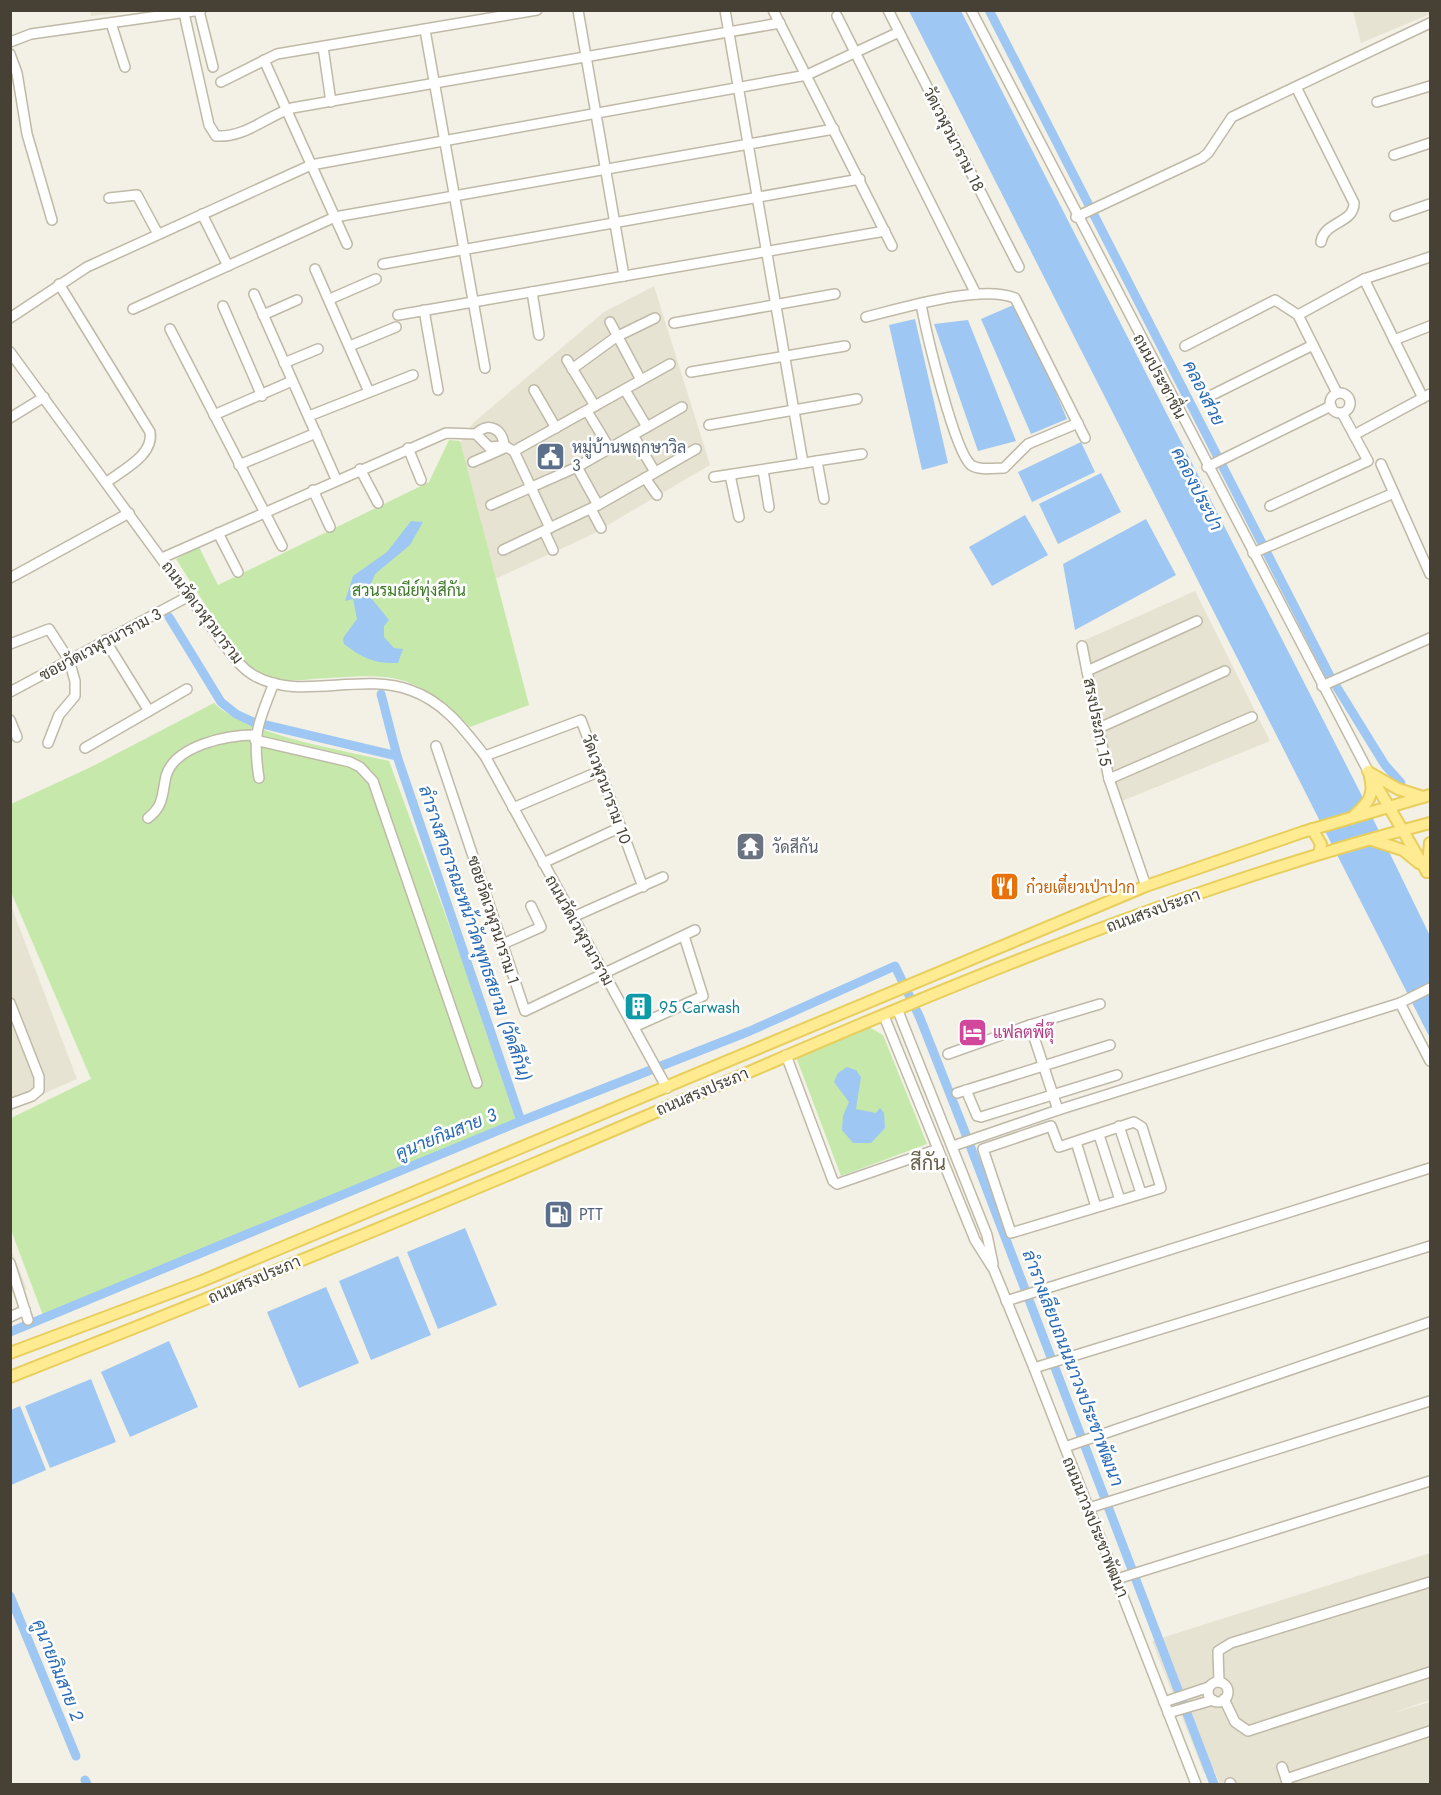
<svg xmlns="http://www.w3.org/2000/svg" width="1441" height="1795" font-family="Jost,Sarabun,sans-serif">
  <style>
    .residential { fill: #e7e3d2 }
    .green { fill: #c6e9ab }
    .water { fill: #9ec7f3 }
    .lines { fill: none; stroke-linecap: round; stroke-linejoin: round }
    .canal { stroke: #9ec7f3; stroke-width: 9 }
    .minor-casing { stroke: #bfb9a7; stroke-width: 12 }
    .major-casing { stroke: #e8ce5d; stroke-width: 14 }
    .minor { stroke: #fff; stroke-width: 9 }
    .major { stroke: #ffec92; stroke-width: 10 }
    .labels { text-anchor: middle; stroke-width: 5; stroke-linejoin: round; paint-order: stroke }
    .street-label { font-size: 16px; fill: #464134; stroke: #fff }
    .service-label { font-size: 16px; fill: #4e5e75; stroke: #fff; text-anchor: start }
    .park-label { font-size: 16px; fill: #3c7925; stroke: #fff }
    .worship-label { font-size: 16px; fill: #5b616d; stroke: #fff; text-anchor: start }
    .food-label { font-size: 16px; fill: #c56008; stroke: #fff; text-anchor: start }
    .culture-label { font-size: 16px; fill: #0d838f; stroke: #fff; text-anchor: start }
    .hotel-label { font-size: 16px; fill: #b23c85; stroke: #fff; text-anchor: start }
    .water-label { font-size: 18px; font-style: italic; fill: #296ab5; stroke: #fff }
    .quarter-label { font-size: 20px; fill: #69604b; stroke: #fff }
  </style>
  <rect width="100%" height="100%" fill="#f3f0e5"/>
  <!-- residential -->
  <g class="residential">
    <path d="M90 11V10L135 11 91 16Z"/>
    <path d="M1353 11H1430V14L1361 43Z"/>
    <path d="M654 286 710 465 589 536 495 579 459 445 473 423 604 312Z"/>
    <path d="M1195 591 1270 741 1112 805 1076 644Z"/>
    <path d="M10 903 77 1079 11 1108H10Z"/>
    <path d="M10 1247 27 1289 11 1294H10Z"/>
    <path d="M1430 1553V1700L1389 1714 1430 1702V1784H1220L1214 1770 1204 1773 1152 1641Z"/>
  </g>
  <!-- green -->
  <g class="green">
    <path d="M449 440 460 441 529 705 470 727C412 669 390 674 313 679 296 681 275 682 259 673 238 661 192 583 176 559L199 547 218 585 429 482Z"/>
    <path d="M214 703C247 735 343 750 389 761L521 1121 44 1318 11 1230V1118L91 1079 11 892V804L91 767Z"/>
    <path d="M869 1027 883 1035 927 1144 841 1176 796 1057Z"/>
  </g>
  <!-- water -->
  <g class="water">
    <path d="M909 11H961L1360 792 1430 936V1038Z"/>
    <path d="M1018 303 1067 419 1031 434 981 319Z"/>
    <path d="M915 319 948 463 922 470 889 325Z"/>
    <path d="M968 320 1016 441 978 451 934 324Z"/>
    <path d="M1081 442 1095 472 1032 502 1018 472Z"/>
    <path d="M1101 473 1121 512 1058 544 1039 504Z"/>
    <path d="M1025 515 1048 555 992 586 969 547Z"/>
    <path d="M1146 519 1176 575 1075 630 1063 564Z"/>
    <path d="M411 521 423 522 410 545 375 574 367 593 389 620 384 626V637L394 648 403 649 398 663C375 664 362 658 344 644L343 638 357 619 353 599 345 601 353 576 387 552Z"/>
    <path d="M847 1067 856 1070 861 1077 856 1109 876 1113 880 1108 884 1113 885 1128 871 1143H853L842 1130 843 1116 849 1102 834 1082 838 1073Z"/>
    <path d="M465 1228 497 1305 438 1329 407 1252Z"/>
    <path d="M398 1256 431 1335 371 1360 339 1281Z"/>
    <path d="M326 1287 359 1363 299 1388 267 1312Z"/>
    <path d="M169 1341 198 1407 130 1437 101 1372Z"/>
    <path d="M91 1379 116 1442 50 1468 25 1406Z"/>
    <path d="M20 1406 46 1470 11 1485V1410Z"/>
  </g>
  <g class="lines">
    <!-- canal -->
    <g class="canal">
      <path d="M989 10 1330 676 1385 765 1401 783"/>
      <path d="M169 617 221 702 236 714 253 722 397 756 521 1121"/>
      <path d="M381 694 397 756"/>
      <path d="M10 1332 521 1121 750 1031 895 966 920 1018 963 1127 1214 1784"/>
      <path d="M10 1596 76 1756"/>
      <path d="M85 1780 87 1784"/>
    </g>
    <defs>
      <g id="minor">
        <path d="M578 10 624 276"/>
        <path d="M725 10 803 463"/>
        <path d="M773 10 892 246"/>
        <path d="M888 10 1019 267"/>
        <path d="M971 10 1368 771"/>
        <path d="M199 11 213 67"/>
        <path d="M184 13 209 125 216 136C245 138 267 116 292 108L780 23"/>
        <path d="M837 16 976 294"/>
        <path d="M111 23 125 67"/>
        <path d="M425 30 485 368"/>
        <path d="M10 42 31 34 201 10"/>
        <path d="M323 47 331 102"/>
        <path d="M10 54 17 73 27 134 52 220"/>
        <path d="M264 60 347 244"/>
        <path d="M221 82 277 54 537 10"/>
        <path d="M1296 87 1354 203C1354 224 1324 221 1321 242"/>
        <path d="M1377 102 1430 86"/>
        <path d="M1394 155 1430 143"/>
        <path d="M109 198 137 195 158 234"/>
        <path d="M202 214 228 266"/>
        <path d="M1395 216 1430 204"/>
        <path d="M1076 217 1202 158 1208 153 1232 117 1430 23"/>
        <path d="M383 264 860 179"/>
        <path d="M315 269 369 392"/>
        <path d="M1364 279 1423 398"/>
        <path d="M59 284 150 432C154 455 124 469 107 482"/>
        <path d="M532 292 539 335"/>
        <path d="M254 294 336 479"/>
        <path d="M330 299 376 279"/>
        <path d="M921 304C926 331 954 451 971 465 980 471 994 468 1004 468L1028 444 1078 423"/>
        <path d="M223 306 262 396"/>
        <path d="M133 309 335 217 834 129"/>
        <path d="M424 310 438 390"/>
        <path d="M263 315 297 300"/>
        <path d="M398 315 885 231"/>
        <path d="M1298 315 1364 279 1430 257"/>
        <path d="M866 317C903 308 981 284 1015 298L1085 438"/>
        <path d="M10 318 87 267 311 165 807 75 899 32"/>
        <path d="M610 322 641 380"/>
        <path d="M674 323 835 294"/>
        <path d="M170 329 282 546"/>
        <path d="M1394 340 1430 326"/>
        <path d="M350 346 396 327"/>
        <path d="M1185 346 1275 300 1298 315 1337 393"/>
        <path d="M10 352 220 639C230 652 240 668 255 676 298 701 361 672 410 690 443 701 464 729 485 756L667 1088"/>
        <path d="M567 360 595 406"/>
        <path d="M284 363 318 349"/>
        <path d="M572 369 616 337 655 318"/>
        <path d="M691 372 845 346"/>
        <path d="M534 390 556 428"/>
        <path d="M625 390 647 427"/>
        <circle cx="1340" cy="403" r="10"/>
        <path d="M1212 395 1313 345"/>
        <path d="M587 411 610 449"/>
        <path d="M214 415 292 381"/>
        <path d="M309 416 413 375"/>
        <path d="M10 418 44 397"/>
        <path d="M709 425 857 399"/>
        <path d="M476 434 489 447 502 446"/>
        <path d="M633 435 655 472"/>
        <path d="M1354 435 1430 394"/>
        <path d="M408 448 421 480"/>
        <path d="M514 451 550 528"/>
        <path d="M817 461 824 499"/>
        <path d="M473 462 507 447"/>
        <path d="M1381 464 1430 574"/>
        <path d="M239 465 316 433"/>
        <path d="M577 467 598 505"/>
        <path d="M1207 467 1331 406"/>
        <path d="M360 469 378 503"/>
        <path d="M763 470 769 507"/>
        <path d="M730 475 739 517"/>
        <path d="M714 477 862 454"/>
        <path d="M645 478 657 495"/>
        <path d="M313 490 330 527"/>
        <path d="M491 505 577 467 682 407"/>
        <path d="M1270 506 1368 461 1342 413"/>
        <path d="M591 509 601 528"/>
        <path d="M544 531 553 550"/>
        <path d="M218 533 238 572"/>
        <path d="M503 550 598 505 696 449"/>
        <path d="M1253 553 1394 493"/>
        <path d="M162 558 446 433 476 434C488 421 503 429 504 446L514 451 670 364"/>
        <path d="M10 578 129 513"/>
        <path d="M105 640 149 711"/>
        <path d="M10 644 49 629 69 660 75 681V696L59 715 48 743"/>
        <path d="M1082 646 1087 671"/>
        <path d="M1322 686 1430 638"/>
        <path d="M10 692 189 596"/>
        <path d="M10 720 17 737"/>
        <path d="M1099 728 1225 671"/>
        <path d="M255 740 350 762 360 767 373 781 477 1083"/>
        <path d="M436 746 525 1011 695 930"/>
        <path d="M85 748 187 689"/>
        <path d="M485 756 581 720 643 887"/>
        <path d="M259 778C252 734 258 723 274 683"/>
        <path d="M1109 779 1252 717"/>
        <path d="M513 808 600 771"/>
        <path d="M148 818C164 806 162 794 166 776 175 745 228 735 255 735"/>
        <path d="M543 863 621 827"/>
        <path d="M1146 886 1109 779 1087 671 1197 621"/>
        <path d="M573 917 663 877"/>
        <path d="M503 944 541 927 531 906"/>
        <path d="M10 1003 39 1077V1090L32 1096 10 1104"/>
        <path d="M1400 1003 1430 1061"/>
        <path d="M898 1011 987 1235 993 1264"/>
        <path d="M884 1016 975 1240 994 1270 1034 1368 1196 1784"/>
        <path d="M1030 1025 1100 1004"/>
        <path d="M634 1027 703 996 684 936"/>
        <path d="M948 1054 1030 1025 1058 1110"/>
        <path d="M786 1055 833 1181 837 1184 938 1149"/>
        <path d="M966 1090 977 1116 981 1117 1117 1075"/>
        <path d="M957 1093 1110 1045"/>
        <path d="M1134 1122 1142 1127 1161 1188 1011 1233 983 1149 1051 1126 1059 1147Z"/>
        <path d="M1119 1126 1141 1193"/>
        <path d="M1099 1135 1120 1200"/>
        <path d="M1076 1142 1096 1207"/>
        <path d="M953 1146 1058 1110 1400 1003 1430 988"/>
        <path d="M10 1263 28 1320"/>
        <path d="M1006 1301 1430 1168"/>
        <path d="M10 1317 25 1310"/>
        <path d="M1034 1368 1430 1246"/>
        <path d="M1065 1447 1430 1322"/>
        <path d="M1089 1508 1430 1401"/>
        <path d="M1117 1579 1430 1481"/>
        <path d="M1219 1682 1218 1651 1231 1643 1430 1582"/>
        <circle cx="1218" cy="1692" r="10"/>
        <path d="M1224 1699 1235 1722 1248 1731 1430 1672"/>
        <path d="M1164 1702 1209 1687"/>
        <path d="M1168 1713 1213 1700"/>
        <path d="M1282 1767 1287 1782"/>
        <path d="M1286 1779 1430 1731"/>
        <path d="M1230 1783 1231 1784"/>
      </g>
      <g id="major">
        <path d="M1368 771 1427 872"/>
        <path d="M1372 774 1398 789 1423 797"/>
        <path d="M1355 815C1368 803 1375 795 1370 777"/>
        <path d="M1312 829 1321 844 1319 854"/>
        <path d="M1372 840 1403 850 1419 863"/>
        <path d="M1427 872 1430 843"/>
        <path d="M10 1353 202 1281 1146 886 1303 832 1430 795"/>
        <path d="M10 1377C234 1289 456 1198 677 1103 923 997 1171 890 1430 823"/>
      </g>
    </defs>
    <!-- minor casing -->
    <use href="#minor" class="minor-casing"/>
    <!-- major casing -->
    <use href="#major" class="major-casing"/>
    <!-- minor -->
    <use href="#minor" class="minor"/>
    <!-- major -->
    <use href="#major" class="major"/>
  </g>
  <!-- icons -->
  <defs>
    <symbol id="civic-square" viewBox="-11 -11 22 22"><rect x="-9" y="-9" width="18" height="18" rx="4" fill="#5c6f8a" stroke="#fff"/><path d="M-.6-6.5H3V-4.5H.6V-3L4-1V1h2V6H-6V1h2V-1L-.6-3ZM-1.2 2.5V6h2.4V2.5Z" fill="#fff"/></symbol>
    <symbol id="temple-square" viewBox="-11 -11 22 22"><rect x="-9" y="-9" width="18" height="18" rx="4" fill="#6b7280" stroke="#fff"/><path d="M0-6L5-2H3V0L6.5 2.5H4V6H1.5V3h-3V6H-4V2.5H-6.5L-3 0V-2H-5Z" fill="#fff"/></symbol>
    <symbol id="restaurant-square" viewBox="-11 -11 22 22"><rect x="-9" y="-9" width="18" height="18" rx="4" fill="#e8710a" stroke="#fff"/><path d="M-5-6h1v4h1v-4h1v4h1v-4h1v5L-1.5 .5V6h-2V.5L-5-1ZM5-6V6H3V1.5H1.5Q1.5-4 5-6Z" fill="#fff"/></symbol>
    <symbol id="building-square" viewBox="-11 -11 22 22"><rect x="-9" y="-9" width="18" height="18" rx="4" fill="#0f9aa8" stroke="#fff"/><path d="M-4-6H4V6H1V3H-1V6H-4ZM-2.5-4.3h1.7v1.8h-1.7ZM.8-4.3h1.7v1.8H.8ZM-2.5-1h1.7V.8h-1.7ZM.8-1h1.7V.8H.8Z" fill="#fff"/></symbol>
    <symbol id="hotel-square" viewBox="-11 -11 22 22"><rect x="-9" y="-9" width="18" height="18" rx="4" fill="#d1479c" stroke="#fff"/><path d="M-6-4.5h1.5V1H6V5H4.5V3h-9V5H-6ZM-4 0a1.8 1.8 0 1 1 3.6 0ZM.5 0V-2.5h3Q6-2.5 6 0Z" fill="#fff"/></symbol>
    <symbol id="fuel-square" viewBox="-11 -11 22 22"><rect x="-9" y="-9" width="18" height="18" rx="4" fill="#5c6f8a" stroke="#fff"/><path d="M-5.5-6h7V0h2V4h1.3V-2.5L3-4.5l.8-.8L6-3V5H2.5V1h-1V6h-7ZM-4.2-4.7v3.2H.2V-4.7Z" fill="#fff"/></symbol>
  </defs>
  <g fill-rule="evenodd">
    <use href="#civic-square" x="534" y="440" width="33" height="33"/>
    <use href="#temple-square" x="734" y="830" width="33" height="33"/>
    <use href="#restaurant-square" x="988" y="870" width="33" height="33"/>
    <use href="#building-square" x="622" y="990" width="33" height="33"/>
    <use href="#hotel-square" x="956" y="1016" width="33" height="33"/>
    <use href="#fuel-square" x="542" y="1198" width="33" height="33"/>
  </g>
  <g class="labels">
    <!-- street labels -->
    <g class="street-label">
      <text transform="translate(954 139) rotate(63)" y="6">วัดเวฬุวนาราม 18</text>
      <text transform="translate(1160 376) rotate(62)" y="6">ถนนประชาชื่น</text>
      <text transform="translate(203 612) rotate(53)" y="6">ถนนวัดเวฬุวนาราม</text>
      <text transform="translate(100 644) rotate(-28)" y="6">ซอยวัดเวฬุวนาราม 3</text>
      <text transform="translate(1098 722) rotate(79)" y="6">สรงประภา 15</text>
      <text transform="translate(607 789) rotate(70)" y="6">วัดเวฬุวนาราม 10</text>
      <text transform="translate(1153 910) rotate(-20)" y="6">ถนนสรงประภา</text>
      <text transform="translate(494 920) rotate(72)" y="6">ซอยวัดเวฬุวนาราม 1</text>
      <text transform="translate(580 930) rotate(61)" y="6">ถนนวัดเวฬุวนาราม</text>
      <text transform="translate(702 1091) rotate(-23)" y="6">ถนนสรงประภา</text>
      <text transform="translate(254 1279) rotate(-23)" y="6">ถนนสรงประภา</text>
      <text transform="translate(1096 1527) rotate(68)" y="6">ถนนนาวงประชาพัฒนา</text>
    </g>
    <!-- service labels -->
    <g class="service-label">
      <text x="572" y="453">หมู่บ้านพฤกษาวิล<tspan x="572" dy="18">3</tspan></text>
      <text x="579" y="1220">PTT</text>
    </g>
    <!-- park labels -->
    <g class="park-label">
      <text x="409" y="596">สวนรมณีย์ทุ่งสีกัน</text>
    </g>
    <!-- worship labels -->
    <g class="worship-label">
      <text x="772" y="853">วัดสีกัน</text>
    </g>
    <!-- food labels -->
    <g class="food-label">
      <text x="1026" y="893">ก๋วยเตี๋ยวเป่าปาก</text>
    </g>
    <!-- culture labels -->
    <g class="culture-label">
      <text x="659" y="1013">95 Carwash</text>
    </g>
    <!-- hotel labels -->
    <g class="hotel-label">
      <text x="993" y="1038">แฟลตพี่ตุ๊</text>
    </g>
    <!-- water labels -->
    <g class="water-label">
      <text transform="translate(1204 393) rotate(63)" y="6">คลองส่วย</text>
      <text transform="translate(1197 489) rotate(63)" y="6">คลองประปา</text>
      <text transform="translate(475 933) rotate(71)" y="6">ลำรางสาธารณะหน้าวัดพุทธสยาม (วัดสีกัน)</text>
      <text transform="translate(446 1134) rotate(-22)" y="6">คูนายกิมสาย 3</text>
      <text transform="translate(1073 1368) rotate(69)" y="6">ลำรางเลียบถนนนาวงประชาพัฒนา</text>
      <text transform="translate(58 1670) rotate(68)" y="6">คูนายกิมสาย 2</text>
    </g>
    <!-- quarter labels -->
    <g class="quarter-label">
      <text x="928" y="1170">สีกัน</text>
    </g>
  </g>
  <!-- border -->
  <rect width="1441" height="1795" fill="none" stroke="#464134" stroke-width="24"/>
</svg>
